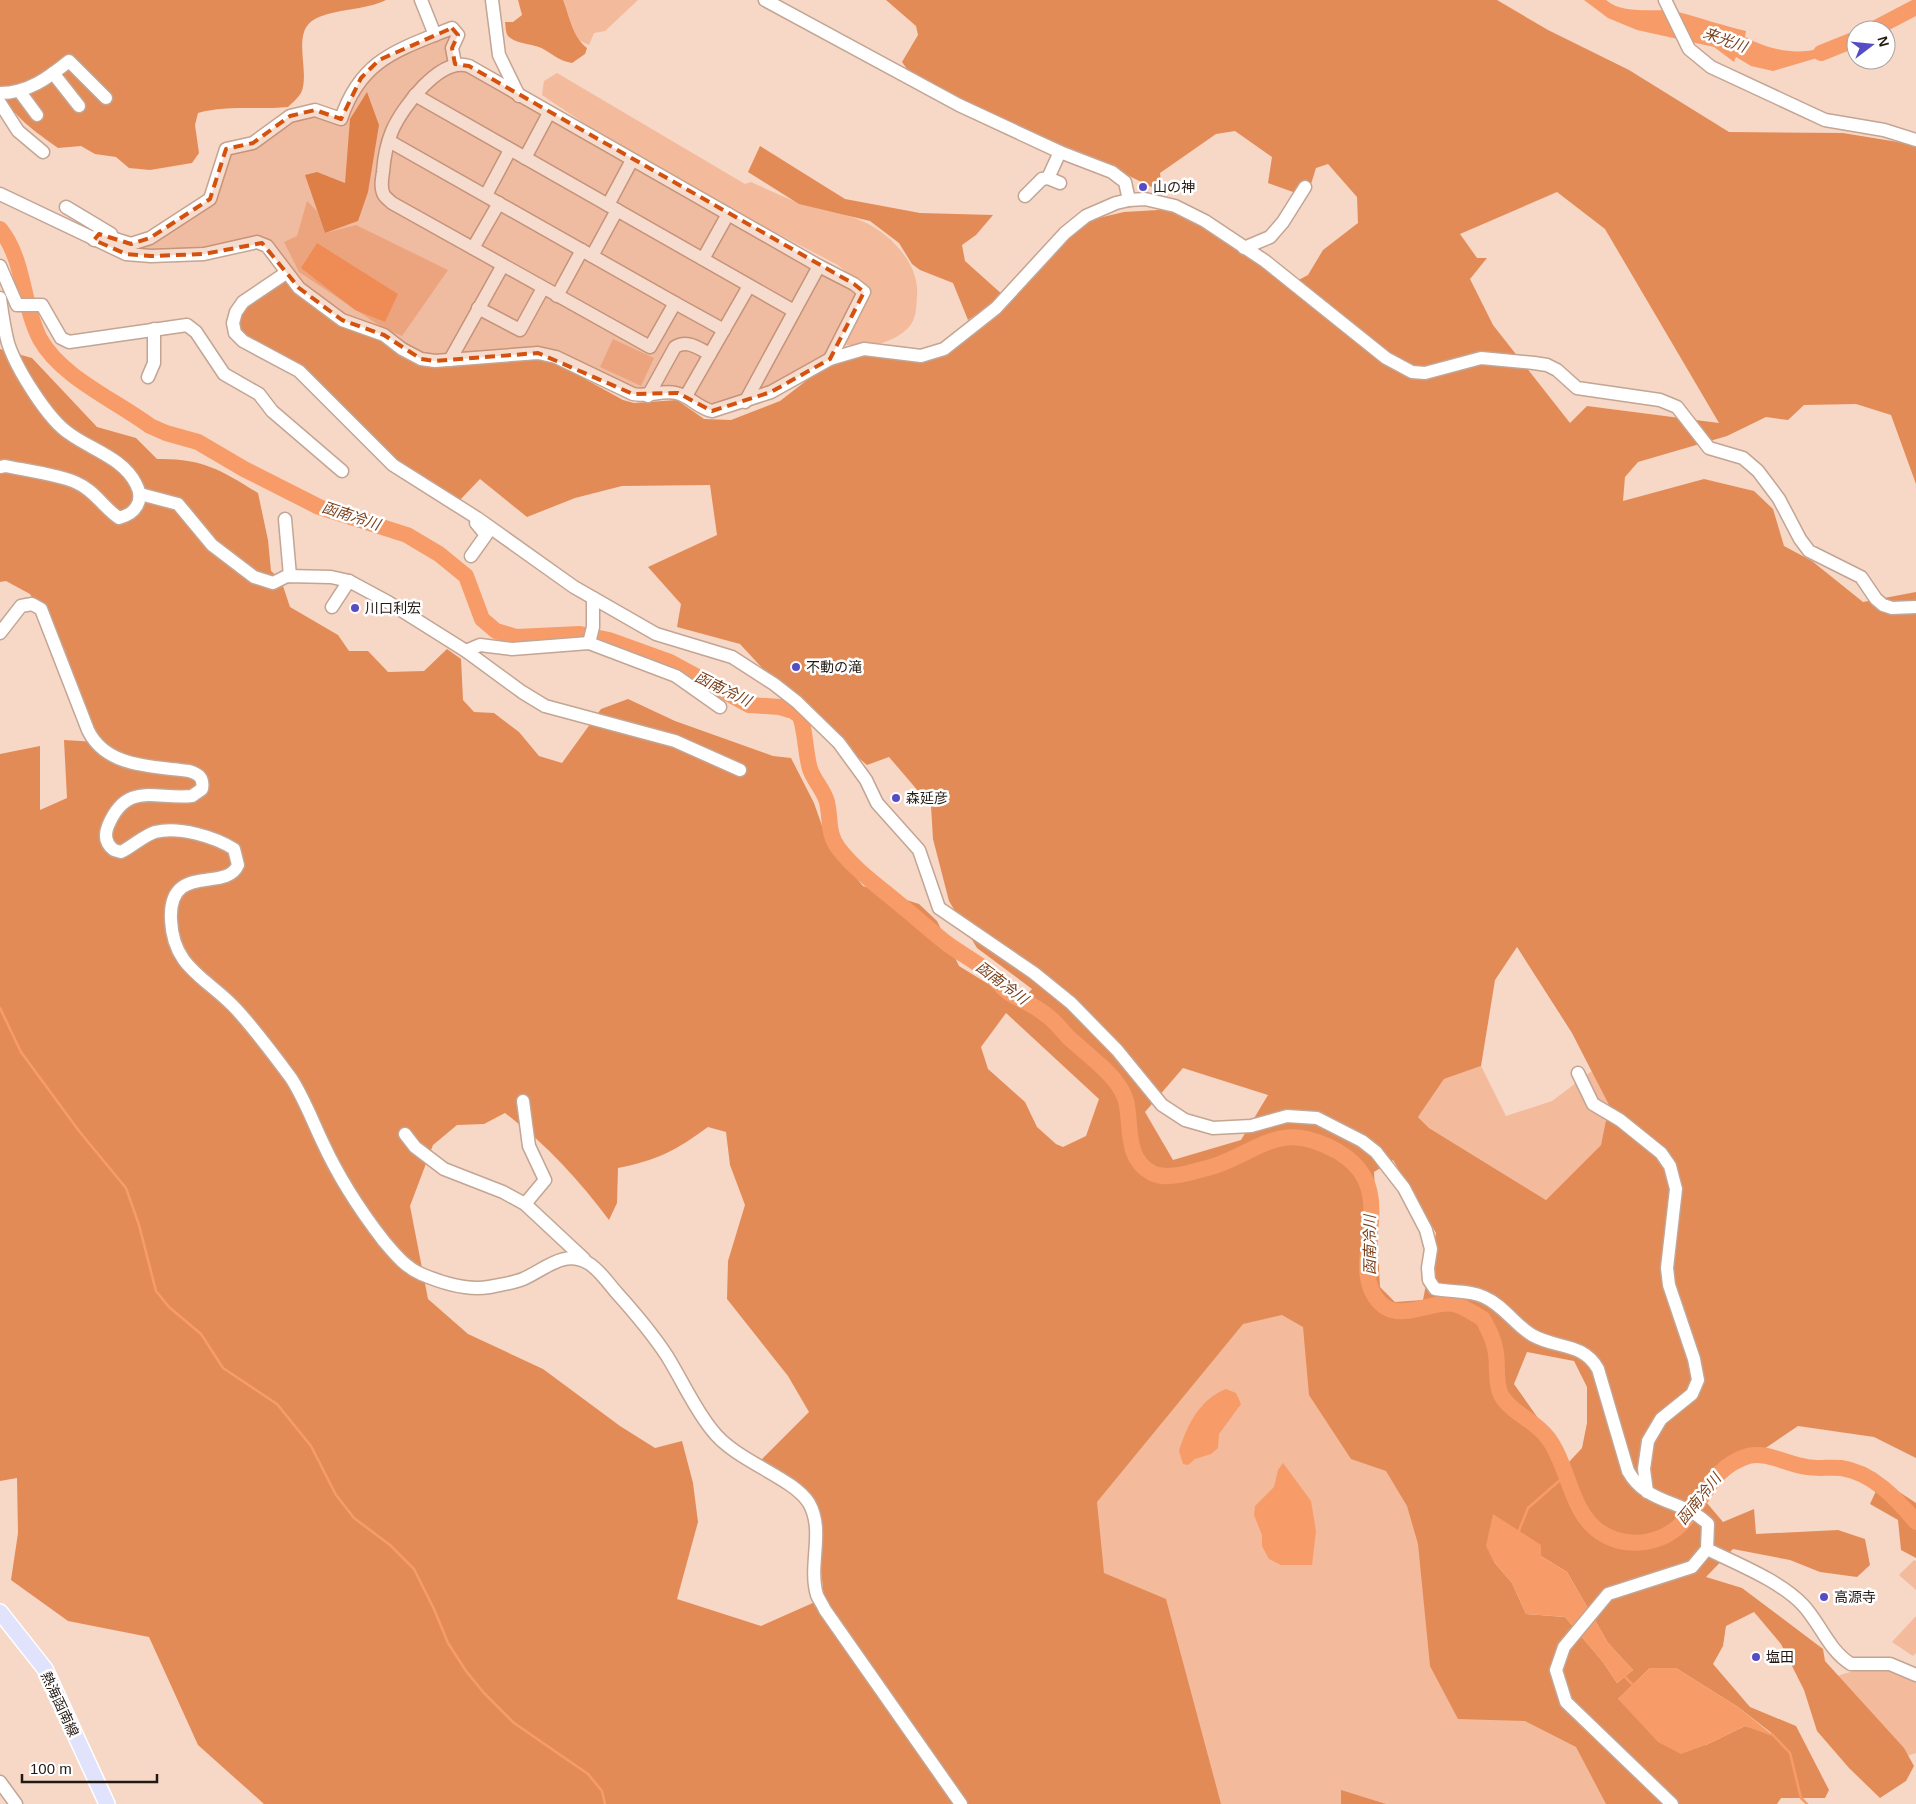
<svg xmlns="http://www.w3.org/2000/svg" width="1916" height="1804" font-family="Arial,'Noto Sans JP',sans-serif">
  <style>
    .green { fill: #f3ba9b }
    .forest { fill: #e38b57; fill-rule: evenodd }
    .water { fill: #f79c68 }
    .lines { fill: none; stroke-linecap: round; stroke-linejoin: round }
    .stream { stroke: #f79c68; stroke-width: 2.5 }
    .river { stroke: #f79c68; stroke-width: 16 }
    .minor-casing { stroke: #c3a594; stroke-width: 15 }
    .major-casing { stroke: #fff; stroke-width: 18 }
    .minor { stroke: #fff; stroke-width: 12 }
    .major { stroke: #e0e3fb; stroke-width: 15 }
    .marked { fill: #d4520d; fill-opacity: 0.2; stroke: #d4520d; stroke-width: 4; stroke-dasharray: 10 6; stroke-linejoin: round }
    .poi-dot { fill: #564dc5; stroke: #fff; stroke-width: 2 }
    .labels { text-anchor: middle; stroke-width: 5; stroke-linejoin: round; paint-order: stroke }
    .poi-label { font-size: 14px; fill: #231812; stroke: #fff; text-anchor: start }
    .street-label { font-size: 14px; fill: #231812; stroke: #fff }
    .water-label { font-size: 15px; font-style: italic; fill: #7b411c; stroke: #fff }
  </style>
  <rect width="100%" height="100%" fill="#f7d7c6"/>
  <!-- green -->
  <g class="green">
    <path d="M561 0H638L605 31 594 33 589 45 574 38Z"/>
    <path d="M557 73 745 184 751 182C767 189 783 197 800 203 820 210 843 212 862 221 890 233 920 264 917 296 916 307 917 319 908 328 890 346 864 348 841 344L867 290 838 265 681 184 603 136 542 95 544 81Z"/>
    <path d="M307 201 317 211 325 233 356 225 448 270 402 336 383 328 299 272 284 242 297 236Z"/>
    <path d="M613 339 654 358 641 386 600 367Z"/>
    <path d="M1481 1066 1506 1116 1552 1101 1592 1071 1609 1105 1601 1145 1546 1200 1429 1128 1418 1117 1444 1079Z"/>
    <path d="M1288 1293 1668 1804H1197L1093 1584 1053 1522 1139 1389Z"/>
    <path d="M1914 1560 1916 1561V1590L1899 1575Z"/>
    <path d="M1916 1616V1653L1913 1656 1892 1642Z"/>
    <path d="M1876 1664 1916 1680V1753L1895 1760 1834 1677Z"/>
  </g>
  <!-- forest -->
  <g class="forest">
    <path d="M0 0H386C363 11 337 8 315 19 290 32 311 72 301 93 298 98 292 103 288 107 258 110 228 105 198 113L195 125 199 153 192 163 150 170 129 168 116 157 95 154 81 146 58 148C36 132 11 116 0 89Z"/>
    <path d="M518 0H563C570 18 572 36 587 48L585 54 572 63C560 61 555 56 545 50 535 43 518 45 509 37 505 33 506 27 505 22H513L522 15Z"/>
    <path d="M886 0H1497L1548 30 1629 70 1729 132 1843 133 1916 145V484L1891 415 1856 404 1804 405 1788 420 1766 417 1727 436 1638 462 1625 477 1623 501 1704 479 1754 491 1773 509 1784 546 1812 561 1863 602 1916 592V1458L1874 1437 1798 1426 1745 1462 1701 1496 1723 1522 1754 1509 1756 1534 1838 1530 1865 1539 1870 1565 1857 1577 1820 1572 1790 1560 1733 1549 1706 1577 1742 1588 1823 1649 1825 1661 1904 1748 1914 1766 1906 1781 1880 1798 1849 1768 1817 1731 1804 1690 1781 1644 1754 1612 1726 1626 1723 1646 1713 1664 1750 1707 1796 1726 1829 1790 1825 1798H1781L1777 1804H1606L1576 1747 1525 1721 1458 1719 1430 1666 1418 1544 1407 1506 1386 1471 1351 1459 1309 1395 1303 1327 1282 1315 1243 1324 1097 1502 1104 1573 1166 1599 1221 1804H264L198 1745 149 1637 68 1621 11 1580 18 1533 17 1478 0 1481V754L40 746V810L67 798 64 740 96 742 65 650 30 594 6 581 0 582V349L32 358 97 427 136 438 157 459C202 458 221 470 258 493L268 540 271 571 281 580 290 607 338 635 349 651H368L388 672 424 671 447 649 461 659 463 700 474 712 494 713 519 732 539 756 562 763 601 709 628 699 675 721 773 756 791 758 814 803 828 843 863 886 919 904 937 921 959 966 1019 1003 1032 989 977 948 949 901 933 839 931 806 889 757 867 765 797 706 740 644 677 627 681 604 648 567 717 535 710 485 622 486 575 498 527 517 480 479 458 502 399 465 293 366 253 344 236 328 243 302 289 277 351 328 396 347 405 356 538 353 623 400 634 403 677 400 704 419 731 420 780 401 811 377 861 350 938 355 1009 293 1056 241 1090 220 1124 212 1175 209 1233 247 1293 283 1308 275 1323 250 1358 223 1357 197 1328 164 1316 168 1307 197 1268 183 1272 157 1235 131 1216 134 1160 173 1162 192 1082 153 984 114 907 69 902 62 918 35 916 26ZM1557 192 1605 229 1719 423 1587 406 1570 423 1493 325 1470 279 1487 258H1477L1460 234ZM1517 947 1572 1033 1609 1105 1601 1145 1546 1200 1429 1128 1418 1117 1444 1079 1481 1066 1495 980ZM1006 1013 1099 1099 1086 1136 1063 1147 1056 1144 1037 1127 1025 1102 988 1069 981 1047ZM1183 1068 1268 1095 1241 1140 1173 1160 1145 1112ZM505 1113C545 1143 579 1180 609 1220L617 1203 618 1168C658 1160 675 1151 708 1127L726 1132 730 1165 745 1205 728 1261 727 1299 788 1376 809 1412 761 1460 813 1496 824 1598 761 1626 677 1599 698 1522 693 1483 682 1441 655 1448 620 1426 543 1369 468 1334 428 1299 410 1206 433 1145 457 1125 484 1124ZM1393 1160 1436 1233 1423 1300 1395 1302 1380 1287 1374 1172ZM1527 1352 1574 1361 1587 1387V1423L1582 1448 1569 1462 1514 1384ZM1541 1556 1567 1572 1608 1643 1633 1670 1617 1683 1603 1662 1565 1617 1526 1614 1512 1583 1494 1562ZM1650 1668H1676L1738 1707 1774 1735 1745 1726 1706 1745 1618 1699Z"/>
    <path d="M367 92 379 125 368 192 358 221 325 233 305 175 317 172 345 183 350 119Z"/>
    <path d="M760 146 845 199 920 213 993 215 976 235 962 245 965 261 1004 296 968 320 953 283 920 270 912 264 899 243 870 221 799 204 748 172Z"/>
    <path d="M1881 1480 1916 1503V1558L1901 1550 1898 1520 1870 1504Z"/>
    <path d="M1341 1790 1386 1804H1341Z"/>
  </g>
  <!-- water -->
  <g class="water">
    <path d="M1584 0H1606C1624 16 1656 7 1678 12 1701 18 1724 26 1746 31L1745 37C1782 56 1808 55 1847 41L1834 53 1773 71 1751 66 1736 57 1734 62 1714 47 1637 30 1608 18Z"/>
    <path d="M317 243 398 294 385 322 355 310 301 268Z"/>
    <path d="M1226 1389 1236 1393 1241 1404 1219 1434 1218 1448 1211 1454 1195 1459 1188 1465 1183 1464 1179 1451C1187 1425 1200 1399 1226 1389Z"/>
    <path d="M1283 1463 1311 1501 1316 1531 1312 1565H1281L1269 1559 1262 1546V1535L1254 1515 1255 1506 1274 1487 1278 1470Z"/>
    <path d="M1493 1514 1541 1545V1556L1567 1572 1608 1643 1633 1670 1617 1683 1603 1662 1565 1617 1526 1614 1512 1583 1494 1562 1486 1546Z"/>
    <path d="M1650 1668H1676L1738 1707 1775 1737 1745 1726 1706 1745 1681 1754 1658 1742 1618 1699Z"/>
  </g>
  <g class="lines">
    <!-- stream -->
    <g class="stream">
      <path d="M0 1008 21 1052 79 1131 126 1188 139 1225 156 1291 169 1307 201 1334 223 1368 277 1404 311 1446 336 1495 354 1518 390 1545 414 1569 434 1609 448 1643 466 1671 484 1693 514 1723 588 1774 602 1791 605 1804"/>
      <path d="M1518 1533 1528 1508 1567 1474"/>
      <path d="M1623 1675 1635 1687"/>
      <path d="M1772 1734 1790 1753 1801 1798 1807 1804"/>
    </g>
    <!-- river -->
    <g class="river">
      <path d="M1872 30 1916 7"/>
      <path d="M1821 53 1856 39"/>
      <path d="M0 229C25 260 22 305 40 339 61 377 115 400 150 426L166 433 198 442 244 469 319 507 407 535 439 554 466 576 482 619 496 631 516 637 580 634 609 640 670 662 749 705 780 707 793 711 800 716C806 733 805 752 810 769 814 781 824 790 827 802 831 819 827 834 839 849 857 872 881 888 903 907 918 919 933 933 949 945 960 953 973 960 985 969 993 976 999 985 1008 992 1020 1000 1034 1005 1045 1014 1054 1020 1061 1029 1068 1037 1079 1047 1090 1056 1101 1066 1112 1076 1125 1090 1127 1106 1131 1129 1126 1160 1152 1173 1162 1178 1174 1176 1184 1174 1196 1171 1209 1168 1220 1164 1267 1145 1284 1122 1337 1151 1407 1191 1342 1264 1380 1303 1400 1323 1432 1300 1453 1304 1464 1306 1474 1314 1483 1319 1488 1329 1495 1341 1496 1354 1498 1367 1495 1382 1501 1395 1512 1414 1535 1420 1548 1438 1569 1466 1570 1512 1600 1532 1623 1548 1656 1546 1678 1527 1705 1504 1707 1469 1748 1456 1767 1451 1788 1465 1807 1467 1818 1469 1830 1467 1841 1468 1872 1472 1897 1499 1916 1522"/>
    </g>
    <defs>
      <g id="minor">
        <path d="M421 0 435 35"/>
        <path d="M492 0 499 55 519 96"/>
        <path d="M765 0 959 105 1060 152 1112 172 1125 182 1129 200"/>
        <path d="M1665 0 1689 49 1711 67 1825 120 1884 130 1916 140"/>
        <path d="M53 73 79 106"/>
        <path d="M20 92 37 115"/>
        <path d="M0 93C28 93 48 78 69 61L106 98"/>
        <path d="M415 95 794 311"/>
        <path d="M0 103 18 131 43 152"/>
        <path d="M389 141 675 303"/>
        <path d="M525 158 549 113"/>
        <path d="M1048 178 1060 183"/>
        <path d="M0 194 126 254 151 256 204 254 257 242 267 246 299 288 342 320 384 335 402 349 421 359 435 361 538 353 556 357 633 394C648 397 662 390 676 393 690 396 698 408 712 411L771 392 830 359 864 349 921 356 944 349 996 308 1065 233 1086 216 1116 203 1129 200 1145 199 1175 206 1205 221 1265 261 1386 358 1412 372 1425 373 1481 358 1534 363 1547 365 1557 370 1577 388 1660 400 1677 407 1709 448 1743 458 1758 471 1779 499 1800 539 1809 551 1861 577 1876 599 1883 605 1892 608 1916 607"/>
        <path d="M486 195 510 150"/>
        <path d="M1025 196 1042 179 1048 178 1060 152"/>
        <path d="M608 205 632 160"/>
        <path d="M66 207 111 234"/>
        <path d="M94 240 99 234 131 244 150 238 210 199 226 149 253 143 290 116 315 110 341 119C361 59 398 50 452 28L458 35 452 48 455 64"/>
        <path d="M473 248 499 203"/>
        <path d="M1244 248 1270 237 1283 222 1305 187"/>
        <path d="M592 256 617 210"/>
        <path d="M703 259 728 214"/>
        <path d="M0 266 17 305H42L61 338 69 342 187 325 196 332 224 374 259 394 272 411 342 471"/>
        <path d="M286 273 243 302 236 312 233 323 235 333 243 341 299 371 393 465 477 518 574 587 656 634 732 657 774 684 797 702 839 743 866 780 877 803 919 850 939 908 1034 973 1071 1003 1117 1050 1162 1105 1185 1120 1213 1128 1251 1126 1287 1116 1317 1118 1362 1141 1376 1152 1404 1188 1426 1230 1431 1249 1428 1268 1429 1280 1435 1289C1451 1292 1470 1290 1484 1297 1503 1305 1515 1325 1532 1335 1556 1349 1583 1342 1598 1369L1628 1471C1647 1505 1683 1499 1708 1524L1707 1549 1692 1567 1608 1594 1564 1647 1556 1670 1566 1702 1672 1804"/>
        <path d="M557 296 582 250"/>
        <path d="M0 298C2 313 4 328 8 343 16 368 48 420 70 434 92 450 123 458 136 484 145 501 135 514 119 518 104 508 94 490 77 483 61 475 24 470 5 466L0 467"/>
        <path d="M478 308 520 330 543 288"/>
        <path d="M724 330 675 303 650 347 392 203C390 201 386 198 384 195 380 188 382 179 383 172 384 158 387 143 392 131 402 108 440 56 469 66L819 266 854 284 864 292 830 359"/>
        <path d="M450 360 503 265"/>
        <path d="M148 377 154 363V329"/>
        <path d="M648 396 675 347C688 339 699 349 710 354"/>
        <path d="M686 396 749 286"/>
        <path d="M745 402 819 266"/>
        <path d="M140 494 178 504 212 545 254 577 273 583 287 576 331 577 349 581 388 602 466 651 522 692 545 706 675 741 740 770"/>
        <path d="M285 519 290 576"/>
        <path d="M471 556 486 535 476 523"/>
        <path d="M332 607 349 581"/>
        <path d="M0 633 21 606 32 604 41 609 88 730C106 768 153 766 189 771 199 774 204 778 202 789L192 796C156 800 127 780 108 826 104 836 106 844 114 850L121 852C133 846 143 836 155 832 179 826 215 837 234 849L238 865C226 893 168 861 171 920 173 969 208 978 237 1010 256 1031 274 1055 291 1078 304 1098 312 1120 322 1141 338 1176 359 1209 383 1240 394 1253 405 1267 421 1274 442 1283 467 1291 489 1287 500 1285 513 1283 523 1279 544 1270 564 1249 588 1263 599 1269 608 1283 616 1292 634 1312 652 1333 667 1356 682 1380 694 1408 712 1430 735 1461 793 1477 809 1503 825 1531 808 1565 817 1595 819 1600 823 1605 825 1610L961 1804"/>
        <path d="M589 643 593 627V598"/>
        <path d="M466 651 480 645 512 649 589 643 676 676 720 707"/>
        <path d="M1578 1073 1593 1104 1620 1120 1661 1153 1670 1166 1676 1189 1667 1268 1669 1285 1694 1359 1698 1380 1692 1394 1661 1419 1648 1441 1644 1469 1647 1492"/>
        <path d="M523 1101 529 1146 545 1180 525 1204"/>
        <path d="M405 1134 415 1147 444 1169 503 1192 525 1204 584 1259"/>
        <path d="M1707 1549C1737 1564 1779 1580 1803 1605 1820 1623 1829 1651 1851 1664H1890L1916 1675"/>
        <path d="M0 1782 16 1804"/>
      </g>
      <path id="major" d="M0 1612 45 1669 107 1804"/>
    </defs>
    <!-- minor casing -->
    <use href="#minor" class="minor-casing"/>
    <!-- major casing -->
    <use href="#major" class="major-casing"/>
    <!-- minor -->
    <use href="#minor" class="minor"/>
    <!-- major -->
    <use href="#major" class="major"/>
  </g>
  <!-- marked area -->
  <path class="marked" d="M452 28 458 35 452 48 455 64 469 66 854 284 864 292 830 359 771 392 712 411 678 393 633 394 538 353 435 361 421 359 384 335 342 320 299 288 262 243 204 254 151 256 126 254 94 240 99 234 131 244 150 238 210 199 226 149 253 143 290 116 315 110 341 119 361 78 379 60Z"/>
  <!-- markers -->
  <g class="poi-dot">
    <circle cx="1143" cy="187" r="5"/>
    <circle cx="355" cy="608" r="5"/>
    <circle cx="796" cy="667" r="5"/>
    <circle cx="896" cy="798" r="5"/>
    <circle cx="1824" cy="1597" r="5"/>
    <circle cx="1756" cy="1657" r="5"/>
  </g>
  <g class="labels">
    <!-- poi labels -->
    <g class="poi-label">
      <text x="1153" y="192">山の神</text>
      <text x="365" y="613">川口利宏</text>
      <text x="806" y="672">不動の滝</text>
      <text x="906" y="803">森延彦</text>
      <text x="1834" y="1602">高源寺</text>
      <text x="1766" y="1662">塩田</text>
    </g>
    <!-- street labels -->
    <g class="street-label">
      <text transform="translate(60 1704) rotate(65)" y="5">熱海函南線</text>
    </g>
    <!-- water labels -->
    <g class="water-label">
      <text transform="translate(1725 40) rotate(20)" y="5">来光川</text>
      <text transform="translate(351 516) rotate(18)" y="5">函南冷川</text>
      <text transform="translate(723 689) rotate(26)" y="5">函南冷川</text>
      <text transform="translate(1002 983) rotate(37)" y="5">函南冷川</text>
      <text transform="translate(1370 1245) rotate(-90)" y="5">函南冷川</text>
      <text transform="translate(1699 1499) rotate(-51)" y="5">函南冷川</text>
    </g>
  </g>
  <!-- north arrow -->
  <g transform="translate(1871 45) rotate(74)"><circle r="24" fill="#ffffff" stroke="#a7a3a0"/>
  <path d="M0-4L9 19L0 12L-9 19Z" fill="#564dc5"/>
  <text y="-8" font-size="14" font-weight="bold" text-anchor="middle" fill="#231812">N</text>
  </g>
  <!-- scale -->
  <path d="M22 1774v8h135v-8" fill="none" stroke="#231812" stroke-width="2.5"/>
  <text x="30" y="1774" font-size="15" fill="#231812" stroke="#ffffff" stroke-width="4" paint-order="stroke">100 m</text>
</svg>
